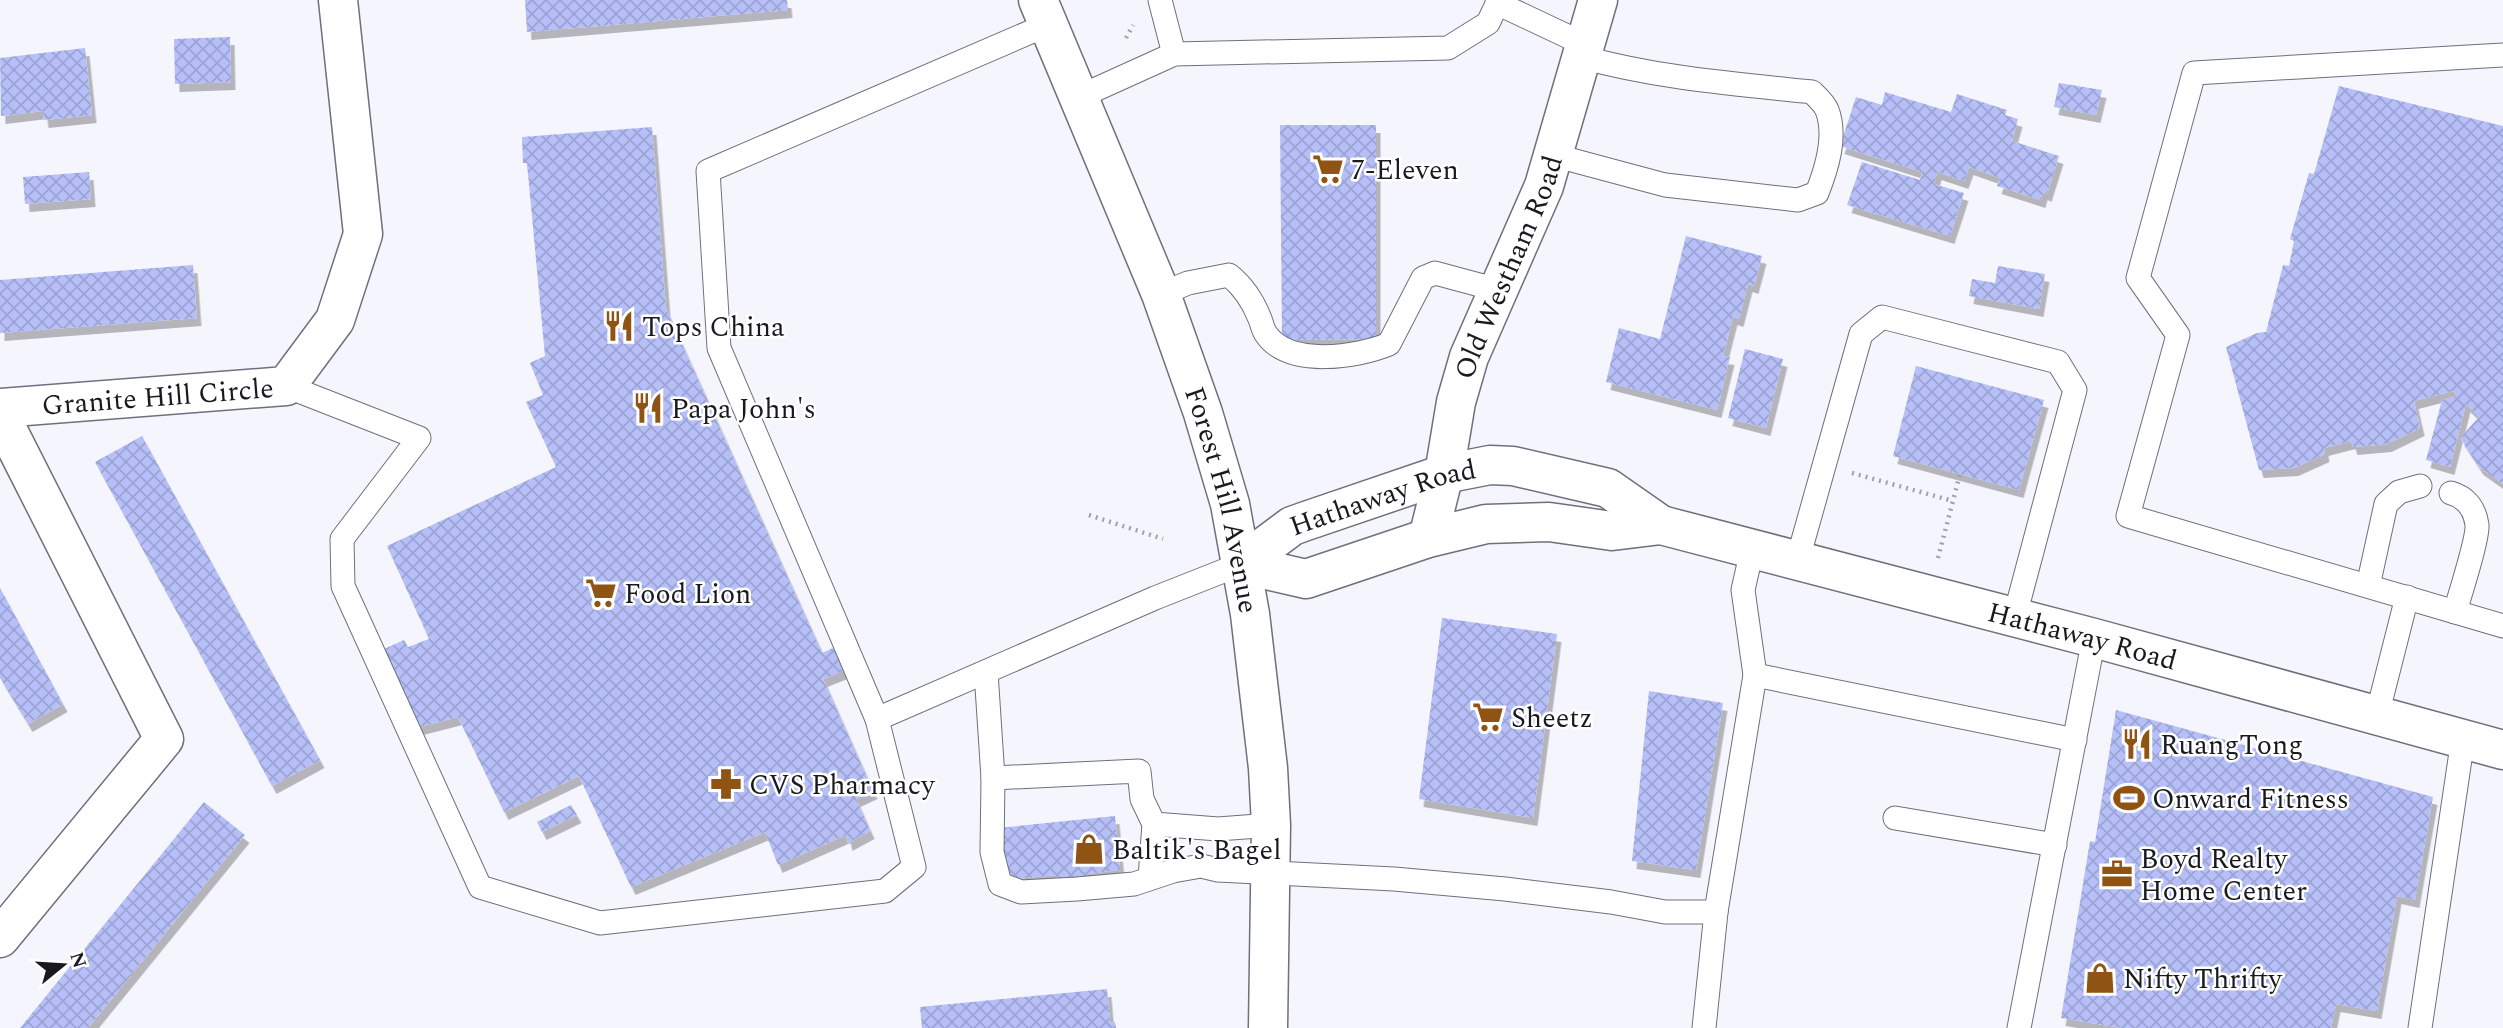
<svg xmlns="http://www.w3.org/2000/svg" width="2503" height="1028" font-family="Spectral,serif">
  <style>
    .building { fill: url(#building-cross-hatch); filter: url(#shadow) }
    .lines { fill: none; stroke-linecap: round; stroke-linejoin: round }
    .lane-casing { stroke: #6d707d; stroke-width: 25 }
    .street-casing { stroke: #6d707d; stroke-width: 41 }
    .secondary-casing { stroke: #6d707d; stroke-width: 41 }
    .path { stroke: #a2a3a9; stroke-width: 4.5; stroke-dasharray: 2 5; stroke-linecap: butt }
    .lane { stroke: #fff; stroke-width: 23 }
    .street { stroke: #fff; stroke-width: 38 }
    .secondary { stroke: #fff; stroke-width: 38 }
    .labels { text-anchor: middle; stroke-width: 5; stroke-linejoin: round; paint-order: stroke }
    .poi-label { font-size: 28px; fill: #191a20; stroke: #fff; text-anchor: start }
    .street-label { font-size: 28px; fill: #191a20; stroke: #fff }
  </style>
  <defs>
    <pattern id="building-cross-hatch" width="8" height="8" patternUnits="userSpaceOnUse" patternTransform="scale(1.75)"><rect width="8" height="8" fill="#b6bff8"/><path d="M0 0l8 8M0 8l8-8" fill="none" stroke="#9ca4d4"/></pattern>
    <filter id="shadow"><feDropShadow dx="4.5" dy="8" stdDeviation="0" flood-color="#0004"/></filter>
  </defs>
  <rect width="100%" height="100%" fill="#f5f6fd"/>
  <!-- building -->
  <g class="building">
    <path d="M525 0H787L788 10 527 32Z"/>
    <path d="M230 37 231 82 175 84 174 39Z"/>
    <path d="M85 48 92 115 44 120 43 111 1 116 0 58Z"/>
    <path d="M2059 83 2102 90 2096 115 2054 107Z"/>
    <path d="M2339 86 2503 126V484L2479 467 2460 438 2479 417 2466 404 2450 467 2426 460 2442 400 2457 396 2453 391 2414 401 2420 428 2387 444 2353 447 2351 441 2324 448 2325 454 2294 468 2259 470 2226 347 2257 333 2266 332 2283 265 2289 266 2294 241 2290 239 2309 173 2314 174Z"/>
    <path d="M1885 92 1951 112 1957 94 2007 110 2005 115 2018 119 2012 141 2059 156 2047 194 2043 192 2041 200 1997 186 2000 178 1969 167 1964 181 1937 172 1934 184 1964 193 1950 236 1847 205 1862 162 1920 180 1922 172 1840 146 1856 97 1882 105Z"/>
    <path d="M1280 125H1376V339L1282 340Z"/>
    <path d="M652 127 666 309 822 653 833 648 843 671 823 679 873 791 856 799 870 831 848 843 846 835 778 865 765 832 631 887 579 776 504 812 458 717 419 727 384 669 392 666 384 649 404 640 408 647 429 639 387 546 556 467 526 402 543 395 530 363 545 356 527 163H523L522 137Z"/>
    <path d="M89 172 91 199 25 204 23 177Z"/>
    <path d="M1686 236 1762 256 1754 286 1748 284 1739 319 1733 317 1723 356 1730 357 1717 410 1606 382 1619 328 1660 339Z"/>
    <path d="M193 265 197 318 0 333V280Z"/>
    <path d="M1998 266 2045 274 2039 309 1969 296 1972 279 1995 283Z"/>
    <path d="M1745 349 1783 359 1766 428 1728 418Z"/>
    <path d="M1916 366 2044 400 2019 490 1893 456Z"/>
    <path d="M142 436 320 760 272 786 95 462Z"/>
    <path d="M0 588 63 704 28 724 0 678Z"/>
    <path d="M1442 618 1557 634 1533 818 1419 799Z"/>
    <path d="M1649 691 1723 703 1696 870 1632 861Z"/>
    <path d="M2116 710 2433 797 2415 900 2397 896 2377 1011 2336 1004 2331 1028H2122L2061 1018 2090 841 2095 842Z"/>
    <path d="M204 802 245 835 88 1028H20Z"/>
    <path d="M571 805 577 815 542 832 537 822Z"/>
    <path d="M1115 816 1120 870 1086 874 1087 881 1057 884 1056 875 1006 880 999 828Z"/>
    <path d="M1107 989 1110 1023 1115 1022 1116 1028H922L920 1007Z"/>
  </g>
  <g class="lines">
    <defs>
      <g id="lane">
        <path d="M1160 0 1174 54"/>
        <path d="M1497 3 1586 45"/>
        <path d="M1049 24 708 171 719 348 877 719 1155 598 1241 564"/>
        <path d="M2503 55 2194 73 2138 278 2178 335 2128 516 2503 626"/>
        <path d="M1079 97 1174 54 1448 48 1488 23 1499 0"/>
        <path d="M1553 155 1665 185 1798 200 1817 193C1827 168 1837 136 1827 110 1824 103 1817 97 1812 92 1735 84 1657 78 1582 57"/>
        <path d="M1161 294 1188 283 1229 275C1244 287 1253 301 1260 319 1262 324 1263 330 1266 334 1289 368 1358 357 1389 344L1423 278 1435 273 1498 290"/>
        <path d="M286 386 419 438 342 539 343 586 480 887 600 923 885 891 914 867 877 719"/>
        <path d="M2451 493C2466 497 2475 509 2477 525 2478 539 2460 594 2455 612"/>
        <path d="M1797 562 1861 334 1882 317 2058 362 2075 390 2014 619"/>
        <path d="M2368 586 2386 504 2399 492 2420 486"/>
        <path d="M986 672 993 778"/>
        <path d="M1755 675 2075 740"/>
        <path d="M2377 715 2407 597"/>
        <path d="M1895 818 2055 845"/>
        <path d="M1271 825 1218 829 1154 824 1142 799 1139 771 993 778 992 852 1000 884 1021 892 1077 889 1134 884 1173 871 1201 866 1218 870 1394 879 1505 889 1611 902 1665 912H1716"/>
        <path d="M1150 878 1154 824"/>
        <path d="M1704 1028 1716 912 1755 675 1743 590 1752 550"/>
        <path d="M2019 1028 2094 638"/>
        <path d="M2420 1028 2463 739"/>
      </g>
      <g id="street">
        <path id="s1" d="M0 408 286 386 335 320 363 234 338 0"/>
        <path d="M0 415 164 739 0 938"/>
        <path id="s2" d="M1428 538 1444 474 1456 402 1469 357 1544 186 1598 0"/>
      </g>
      <g id="secondary">
        <path id="s3" d="M1038 0 1161 294 1203 413 1230 504 1250 614 1268 768 1271 825 1268 1028"/>
        <path id="s4" d="M1241 564 1292 526 1306 521 1444 474 1490 465 1513 466 1608 488 1661 525 2094 638 2503 750"/>
        <path d="M1241 564 1306 579 1428 538 1486 524 1549 522 1612 531 1661 525"/>
      </g>
    </defs>
    <!-- lane casing -->
    <use href="#lane" class="lane-casing"/>
    <!-- street casing -->
    <use href="#street" class="street-casing"/>
    <!-- secondary casing -->
    <use href="#secondary" class="secondary-casing"/>
    <!-- path -->
    <g class="path">
      <path d="M1126 38 1133 25"/>
      <path d="M1852 473 1953 501"/>
      <path d="M1089 515 1163 539"/>
      <path d="M1938 558 1960 474"/>
    </g>
    <!-- lane -->
    <use href="#lane" class="lane"/>
    <!-- street -->
    <use href="#street" class="street"/>
    <!-- secondary -->
    <use href="#secondary" class="secondary"/>
  </g>
  <!-- icons -->
  <defs>
    <symbol id="supermarket-bare" viewBox="-9 -9 18 18"><path d="M-6-5.5h2.5l.6 2H6L4.5 2H-2.5L-4.4-4H-6ZM-1.5 3.2a1.3 1.3 0 1 0 .1 0ZM3 3.2a1.3 1.3 0 1 0 .1 0Z" fill="#8f5313" stroke="#fff" stroke-width="2.5" paint-order="stroke"/></symbol>
    <symbol id="restaurant-bare" viewBox="-9 -9 18 18"><path d="M-5-6h1v4h1v-4h1v4h1v-4h1v5L-1.5 .5V6h-2V.5L-5-1ZM5-6V6H3V1.5H1.5Q1.5-4 5-6Z" fill="#8f5313" stroke="#fff" stroke-width="2.5" paint-order="stroke"/></symbol>
    <symbol id="pharmacy-bare" viewBox="-9 -9 18 18"><path d="M-2-6h4v4h4v4h-4v4h-4v-4h-4v-4h4Z" fill="#8f5313" stroke="#fff" stroke-width="2.5" paint-order="stroke"/></symbol>
    <symbol id="stadium-bare" viewBox="-9 -9 18 18"><path d="M0-5a6.5 5 0 1 0 0 10a6.5 5 0 1 0 0-10ZM-3.5-1.8h7v3.6h-7Z" fill="#8f5313" stroke="#fff" stroke-width="2.5" paint-order="stroke"/></symbol>
    <symbol id="shop-bare" viewBox="-9 -9 18 18"><path d="M-5-2.5h2.3a2.7 3.5 0 0 1 5.4 0H5L5.5 6h-11ZM-1.5-2.5h3a1.5 2.3 0 0 0-3 0Z" fill="#8f5313" stroke="#fff" stroke-width="2.5" paint-order="stroke"/></symbol>
    <symbol id="office-bare" viewBox="-9 -9 18 18"><path d="M-6-3h4V-5.5h4V-3h4V5H-6ZM-1-4.5V-3h2v-1.5ZM-6 0V1H6V0Z" fill="#8f5313" stroke="#fff" stroke-width="2.5" paint-order="stroke"/></symbol>
  </defs>
  <g fill-rule="evenodd">
    <use href="#supermarket-bare" x="1306" y="147" width="44" height="44"/>
    <use href="#restaurant-bare" x="597" y="304" width="44" height="44"/>
    <use href="#restaurant-bare" x="626" y="386" width="44" height="44"/>
    <use href="#supermarket-bare" x="579" y="571" width="44" height="44"/>
    <use href="#supermarket-bare" x="1466" y="695" width="44" height="44"/>
    <use href="#restaurant-bare" x="2115" y="722" width="44" height="44"/>
    <use href="#pharmacy-bare" x="704" y="762" width="44" height="44"/>
    <use href="#stadium-bare" x="2107" y="776" width="44" height="44"/>
    <use href="#shop-bare" x="1067" y="827" width="44" height="44"/>
    <use href="#office-bare" x="2095" y="852" width="44" height="44"/>
    <use href="#shop-bare" x="2078" y="956" width="44" height="44"/>
  </g>
  <g class="labels">
    <!-- poi labels -->
    <g class="poi-label">
      <text x="1351" y="179">7-Eleven</text>
      <text x="642" y="336">Tops China</text>
      <text x="671" y="418">Papa John's</text>
      <text x="624" y="603">Food Lion</text>
      <text x="1511" y="727">Sheetz</text>
      <text x="2160" y="754">RuangTong</text>
      <text x="749" y="794">CVS Pharmacy</text>
      <text x="2152" y="808">Onward Fitness</text>
      <text x="1112" y="859">Baltik's Bagel</text>
      <text x="2140" y="868">Boyd Realty<tspan x="2140" dy="32">Home Center</tspan></text>
      <text x="2123" y="988">Nifty Thrifty</text>
    </g>
    <!-- street labels -->
    <g class="street-label">
      <text dy="10" stroke="none"><textPath href="#s2" startOffset="284">Old Westham Road</textPath></text>
      <text dy="10" stroke="none"><textPath href="#s1" startOffset="158">Granite Hill Circle</textPath></text>
      <text dy="10" stroke="none"><textPath href="#s3" startOffset="534">Forest Hill Avenue</textPath></text>
      <text dy="10" stroke="none"><textPath href="#s4" startOffset="159">Hathaway Road</textPath></text>
      <text dy="10" stroke="none"><textPath href="#s4" startOffset="892">Hathaway Road</textPath></text>
    </g>
  </g>
  <!-- north arrow -->
  <g transform="translate(63 965) rotate(72)" stroke="#ffffff" stroke-width="5" paint-order="stroke">
  <path d="M0-5L12 26L0 18L-12 26Z" fill="#191a20"/>
  <text y="-10" font-size="19" font-weight="bold" text-anchor="middle" fill="#191a20">N</text>
  </g>
</svg>
